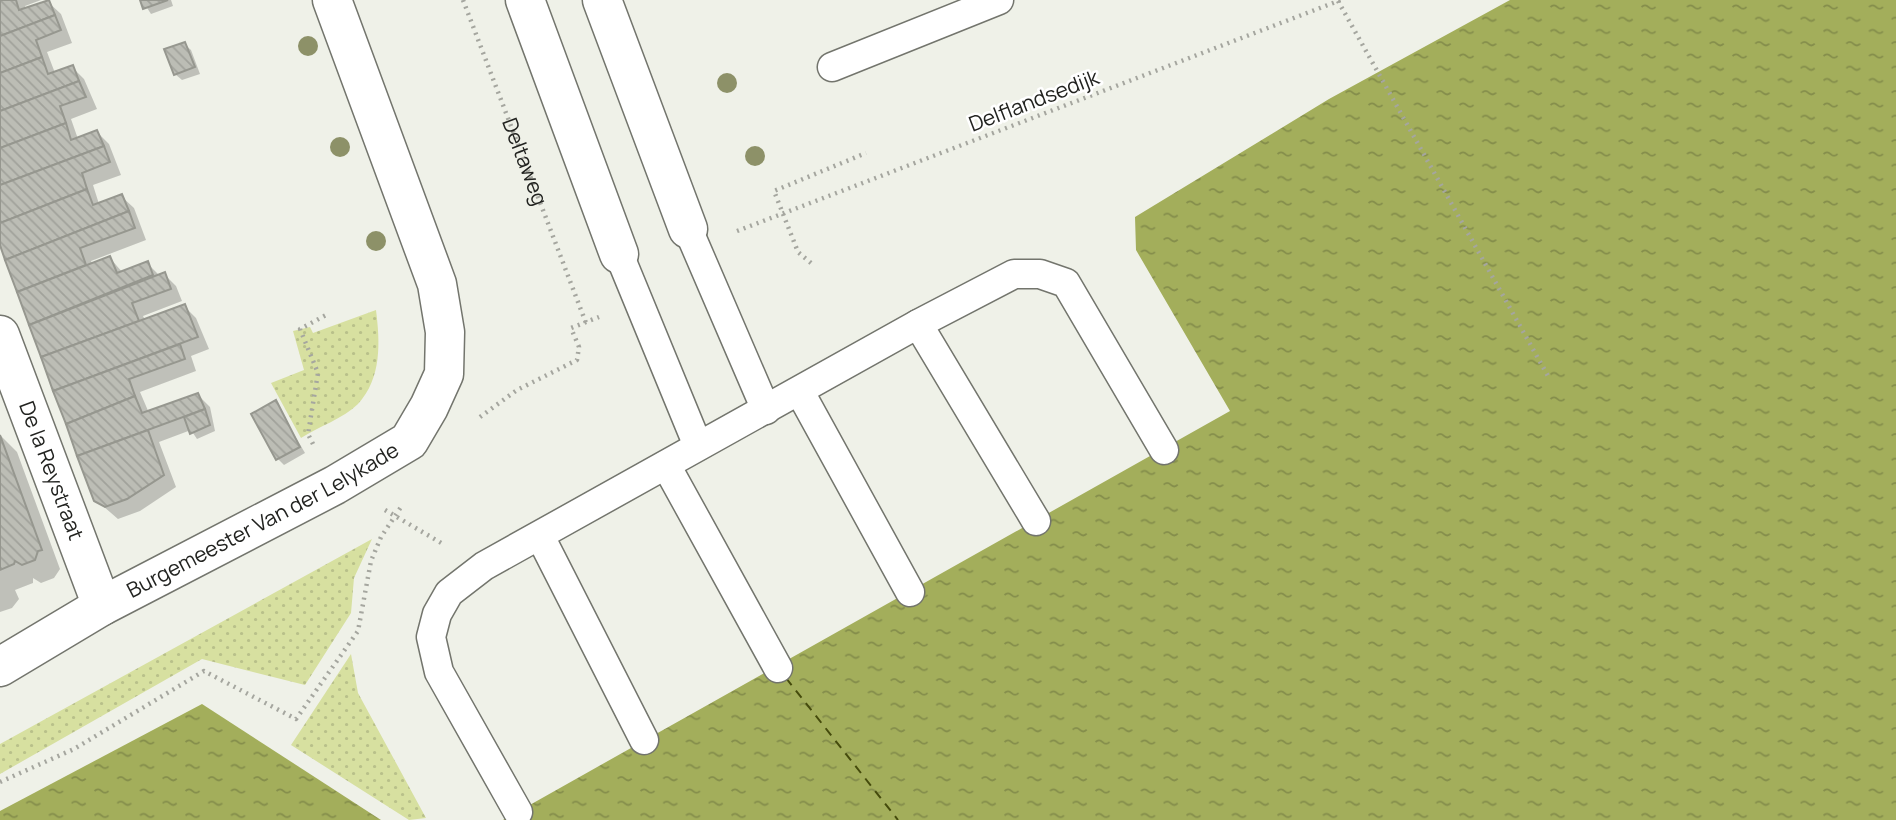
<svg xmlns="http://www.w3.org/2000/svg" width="1896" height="820" font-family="Manrope,sans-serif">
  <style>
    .grass { fill: url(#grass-dots) }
    .water { fill: url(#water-ripples) }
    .shadow { fill: #0003 }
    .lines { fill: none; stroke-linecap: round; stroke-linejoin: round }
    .ferry { stroke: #454b0c; stroke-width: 2; stroke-dasharray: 9 7; stroke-linecap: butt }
    .building { fill: url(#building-back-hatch); stroke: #96978f; stroke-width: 2 }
    .lane-casing { stroke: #73756d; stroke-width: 31 }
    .street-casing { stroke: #73756d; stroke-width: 41 }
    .secondary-casing { stroke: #73756d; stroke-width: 41 }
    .path { stroke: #a5a69f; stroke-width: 4.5; stroke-dasharray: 2 5; stroke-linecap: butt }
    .lane { stroke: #fff; stroke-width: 28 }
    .street { stroke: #fff; stroke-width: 38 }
    .secondary { stroke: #fff; stroke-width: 38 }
    .tree { fill: #8d9168 }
    .labels { text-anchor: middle; stroke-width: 5; stroke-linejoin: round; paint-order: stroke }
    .street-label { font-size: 21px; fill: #222320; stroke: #fff }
  </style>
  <defs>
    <pattern id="grass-dots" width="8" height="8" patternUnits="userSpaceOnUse" patternTransform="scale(1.75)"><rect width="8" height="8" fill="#d7e0a0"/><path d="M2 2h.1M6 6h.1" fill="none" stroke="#b8c08a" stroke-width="1.8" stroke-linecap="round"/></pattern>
    <pattern id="water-ripples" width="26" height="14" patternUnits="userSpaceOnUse" patternTransform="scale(1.75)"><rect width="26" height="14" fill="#a3ae5b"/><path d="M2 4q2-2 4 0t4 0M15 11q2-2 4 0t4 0" fill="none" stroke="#848d4b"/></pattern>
    <pattern id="building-back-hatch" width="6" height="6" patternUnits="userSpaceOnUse" patternTransform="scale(1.75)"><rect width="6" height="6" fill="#bcbdb5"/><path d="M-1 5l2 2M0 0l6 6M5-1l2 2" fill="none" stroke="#a1a29b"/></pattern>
  </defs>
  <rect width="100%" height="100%" fill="#eff1e8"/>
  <!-- grass -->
  <g class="grass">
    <path d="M376 310C380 342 382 378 358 404 344 418 318 427 301 438L271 383 304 370 293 331 310 327 313 333Z"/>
    <path d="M372 539 354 578 351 613 305 685 202 659 0 774V744Z"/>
    <path d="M351 654 358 693 426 818 409 820 291 745Z"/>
  </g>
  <!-- water -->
  <g class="water">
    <path d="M1510 0H1896V820H503L1230 411 1136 250 1135 217 1329 99Z"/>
    <path d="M202 704 381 820H0V811Z"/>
  </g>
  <!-- shadow -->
  <g class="shadow">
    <path d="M0 0H41L25 6 26 10 48 2 61 14 72 43 47 52 55 73 72 67 84 79 97 109 71 119 78 139 97 132 109 144 121 175 93 185 99 204 121 196 134 208 146 240 91 261 93 265 110 258 123 273 147 263 159 275 164 274 176 286 182 301 143 316 145 320 184 306 196 318 209 349 191 356 196 371 140 392 149 413 198 395 210 407 215 431 197 439 191 430 159 442 176 487 140 511 118 519 96 500 0 239Z"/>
    <path d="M142 0H171L173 6 151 14Z"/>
    <path d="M184 44 191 50 200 74 182 80 175 74Z"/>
    <path d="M275 402 305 453 284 465 278 459Z"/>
    <path d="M0 435 17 452 60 569 54 578 41 583 33 578V583L15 590 19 599 12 608 0 612Z"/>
  </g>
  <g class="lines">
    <!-- ferry -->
    <path class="ferry" d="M786 678 898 820"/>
  </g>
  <!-- building -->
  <g class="building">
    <path d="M0 0H16L19 10 49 0 55 15 0 36Z"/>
    <path d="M140 0H168L143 9Z"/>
    <path d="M55 15 61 30 36 40 42 57 0 73V36Z"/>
    <path d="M185 42 195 67 174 75 164 49Z"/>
    <path d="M42 57 48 74 73 65 79 81 0 111V73Z"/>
    <path d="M79 81 86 97 60 106 66 123 0 148V111Z"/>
    <path d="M66 123 71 140 97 130 104 146 0 185V148Z"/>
    <path d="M104 146 110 162 82 173 87 189 0 223V185Z"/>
    <path d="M87 189 93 205 122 194 129 211 5 260 0 245V223Z"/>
    <path d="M129 211 135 228 80 248 86 265 17 292 5 260Z"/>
    <path d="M110 256 117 273 148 261 153 275 29 325 17 292Z"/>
    <path d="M165 272 171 289 132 303 139 321 41 357 29 325Z"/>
    <path d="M185 304 198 337 53 391 41 357Z"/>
    <path d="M180 344 185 359 129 379 135 396 66 424 53 391Z"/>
    <path d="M198 393 205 409 77 456 66 424 135 396 142 413Z"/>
    <path d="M276 400 300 447 276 460 251 414Z"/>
    <path d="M205 409 210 425 190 434 184 417Z"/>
    <path d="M148 430 164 475 127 499 105 507 94 501 77 456Z"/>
    <path d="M0 435 42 550 38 551 35 560 22 565 15 561 14 564 0 570Z"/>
  </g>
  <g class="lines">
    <defs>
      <g id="lane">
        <path d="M832 67 999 0"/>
        <path d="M688 229 766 410"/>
        <path d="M619 254 698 446"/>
        <path d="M918 324 1036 521"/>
        <path d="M800 392 910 592"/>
        <path d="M666 465 778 668"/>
        <path d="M540 536 644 740"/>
        <path d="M518 812 439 672 431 637 437 614 449 593 484 566 918 324 1014 274H1040L1066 283 1164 450"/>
      </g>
      <g id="street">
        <path id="s2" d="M0 335 102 606"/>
        <path id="s3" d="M0 667 102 606 335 485 409 441 429 407 444 374 445 332 437 284 332 0"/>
      </g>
      <g id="secondary">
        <path d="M525 0 619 254"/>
        <path d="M602 0 688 229"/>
      </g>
    </defs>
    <!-- lane casing -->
    <use href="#lane" class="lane-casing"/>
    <!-- street casing -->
    <use href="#street" class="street-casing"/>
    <!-- secondary casing -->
    <use href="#secondary" class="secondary-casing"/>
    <!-- path -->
    <g class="path">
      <path id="s1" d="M463 0 586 323"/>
      <path d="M1338 1 1548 376"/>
      <path d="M737 231 1341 0"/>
      <path d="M811 263 798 252 774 191 866 153"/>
      <path d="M480 417 517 390 577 360 579 347 571 328 599 317"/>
      <path d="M313 444 308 434 318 373 300 329 328 314"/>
      <path d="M385 510 443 544"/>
      <path d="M0 782 74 749 204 671 296 719 358 631 371 561 381 537 403 504"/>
    </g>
    <!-- lane -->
    <use href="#lane" class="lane"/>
    <!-- street -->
    <use href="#street" class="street"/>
    <!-- secondary -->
    <use href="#secondary" class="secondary"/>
  </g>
  <!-- trees -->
  <g class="tree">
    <circle cx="308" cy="46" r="10"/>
    <circle cx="727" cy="83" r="10"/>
    <circle cx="340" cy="147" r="10"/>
    <circle cx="755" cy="156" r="10"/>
    <circle cx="376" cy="241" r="10"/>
  </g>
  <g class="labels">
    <!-- street labels -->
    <g class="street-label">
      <text transform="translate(1034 101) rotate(-21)" y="7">Delflandsedijk</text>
      <text dy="7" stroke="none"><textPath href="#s1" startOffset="173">Deltaweg</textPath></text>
      <text dy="7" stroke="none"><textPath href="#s2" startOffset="145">De la Reystraat</textPath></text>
      <text dy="7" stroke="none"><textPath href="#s3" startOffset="301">Burgemeester Van der Lelykade</textPath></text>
    </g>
  </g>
</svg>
